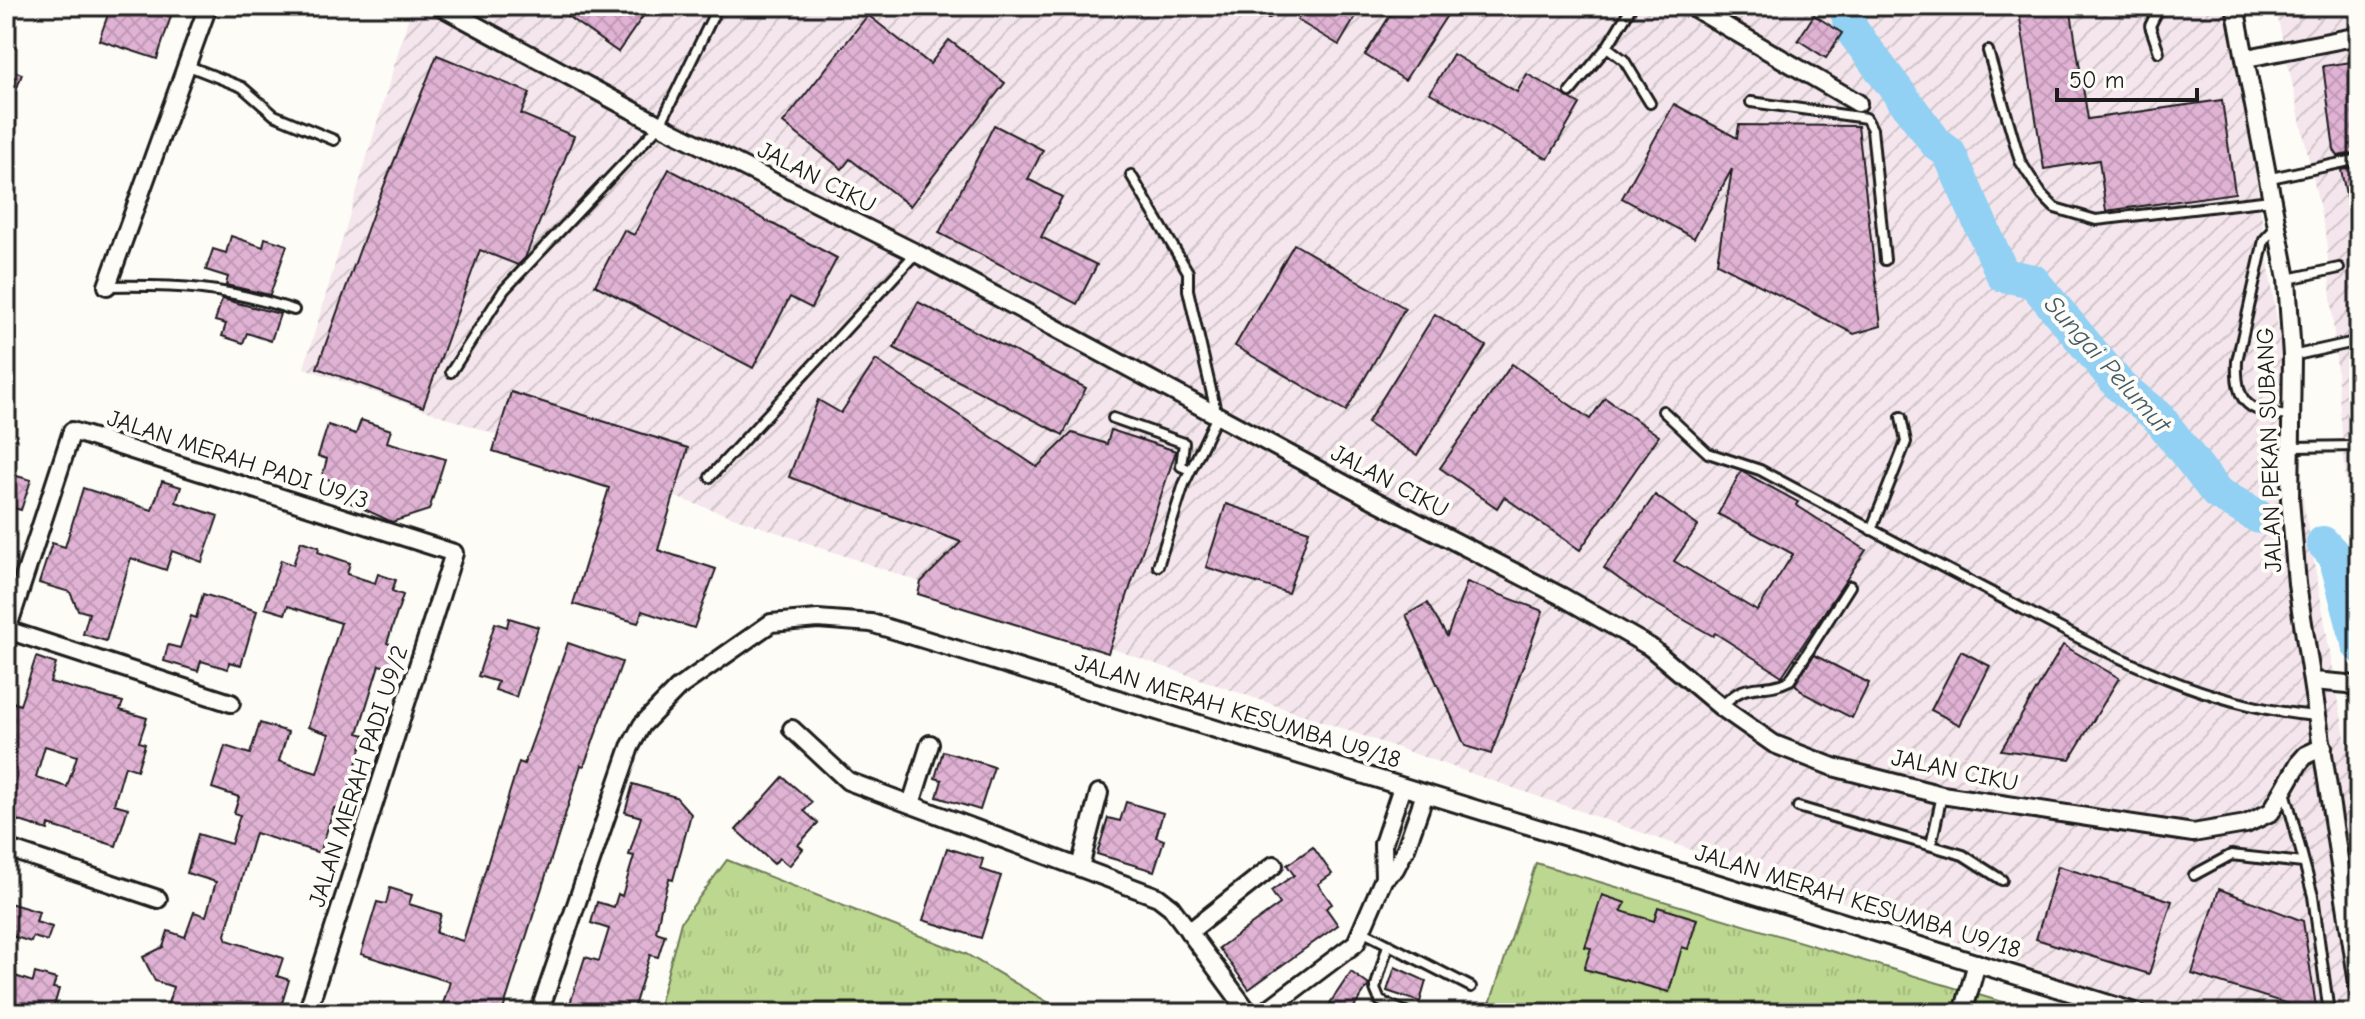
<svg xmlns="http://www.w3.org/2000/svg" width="2365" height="1019" font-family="'Comic Neue',sans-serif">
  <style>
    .industrial { fill: url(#industrial-furrows) }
    .grass { fill: url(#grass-tufts); stroke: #6c7a56; stroke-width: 2 }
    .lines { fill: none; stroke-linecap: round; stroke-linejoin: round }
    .river { stroke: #92d1f3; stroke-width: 34 }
    .building { fill: url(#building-cross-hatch); stroke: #1c1c1c; stroke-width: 2; fill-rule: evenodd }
    .lane-casing { stroke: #1c1c1c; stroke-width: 14 }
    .street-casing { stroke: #1c1c1c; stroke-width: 22 }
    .lane { stroke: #fdfcf7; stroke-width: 8 }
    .street { stroke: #fdfcf7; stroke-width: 16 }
    .labels { text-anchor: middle; stroke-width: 8; stroke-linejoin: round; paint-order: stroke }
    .street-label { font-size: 24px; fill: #1c1c1c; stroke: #fdfcf7 }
    .water-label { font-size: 26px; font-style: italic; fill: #455b67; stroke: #fdfcf7 }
  </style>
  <defs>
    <pattern id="industrial-furrows" width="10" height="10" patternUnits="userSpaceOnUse" patternTransform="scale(2)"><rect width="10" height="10" fill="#f4e6ec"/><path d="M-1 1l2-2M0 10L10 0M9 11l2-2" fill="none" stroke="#d1c5ca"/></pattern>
    <pattern id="grass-tufts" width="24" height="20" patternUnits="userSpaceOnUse" patternTransform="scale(2)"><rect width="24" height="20" fill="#bcd78f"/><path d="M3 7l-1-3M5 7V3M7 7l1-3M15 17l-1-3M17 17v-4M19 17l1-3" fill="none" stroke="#a1b87b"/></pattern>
    <pattern id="building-cross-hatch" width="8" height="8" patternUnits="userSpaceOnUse" patternTransform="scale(2)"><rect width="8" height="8" fill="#e0b2d4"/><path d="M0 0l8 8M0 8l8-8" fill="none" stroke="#c098b5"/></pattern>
  </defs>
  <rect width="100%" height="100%" fill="#fdfcf7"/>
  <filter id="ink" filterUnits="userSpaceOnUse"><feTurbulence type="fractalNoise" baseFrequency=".0125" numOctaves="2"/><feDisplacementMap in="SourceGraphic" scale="16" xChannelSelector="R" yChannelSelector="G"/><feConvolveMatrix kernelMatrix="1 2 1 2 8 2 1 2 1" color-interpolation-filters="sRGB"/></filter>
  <g filter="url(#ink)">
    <!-- industrial -->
    <g class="industrial">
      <path d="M412 6H2231L2301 488 2359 816V1013H2161L304 368Z"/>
      <path d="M2275 6H2359V567L2347 494 2326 237Z"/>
    </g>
    <!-- grass -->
    <g class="grass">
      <path d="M727 860 966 954 1066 1013H657L681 922Z"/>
      <path d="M1536 863 2039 1013H1487Z"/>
    </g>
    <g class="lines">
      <!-- river -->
      <g class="river">
        <path d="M1846 6 1851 29 1937 144 1949 153 2003 275 2033 281 2120 386 2159 418 2217 493 2259 517"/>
        <path d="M2323 543 2335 556 2359 646"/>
      </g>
    </g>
    <!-- building -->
    <g class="building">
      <path d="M111 6H142L171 16 157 59 99 40Z"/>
      <path d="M553 6H650L618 52Z"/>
      <path d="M1306 6H1362L1339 45 1297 20Z"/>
      <path d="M1396 6H1453L1405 80 1365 55Z"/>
      <path d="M2018 6H2070L2088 119 2222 100 2235 193 2106 211 2099 160 2044 169Z"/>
      <path d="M868 15 930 64 949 40 1005 83 910 206 850 159 842 169 783 123Z"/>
      <path d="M1814 15 1842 33 1826 58 1798 40Z"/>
      <path d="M1453 54 1517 92 1527 74 1580 104 1548 159 1430 93Z"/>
      <path d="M437 55 530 93 521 114 574 136 525 258 518 265 480 250 423 407 317 368 373 213Z"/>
      <path d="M2359 61V152L2338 156 2334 150 2323 66Z"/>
      <path d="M6 68 22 74 8 113H6Z"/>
      <path d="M1674 104 1737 138 1739 125 1858 126 1881 326 1854 334 1717 263 1732 169 1694 238 1622 198Z"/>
      <path d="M994 125 1043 150 1028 179 1062 197 1041 237 1097 265 1077 304 939 233Z"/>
      <path d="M2359 166V223L2352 224 2341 170Z"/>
      <path d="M669 169 837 258 811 308 790 297 753 368 595 285 624 230 634 235Z"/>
      <path d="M231 236 263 247 265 238 287 245 270 295 226 285 228 277 206 270 213 249 226 253Z"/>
      <path d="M1294 244 1405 308 1346 411 1235 346Z"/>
      <path d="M222 299 280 314 271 341 247 333 243 343 222 336 226 324 215 321Z"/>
      <path d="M918 302 1086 388 1063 435 894 348Z"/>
      <path d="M1435 314 1486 346 1417 455 1367 423Z"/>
      <path d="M876 360 1037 467 1072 433 1107 444 1111 430 1176 451 1108 653 918 594 921 582 961 542 789 477 818 400 841 413Z"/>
      <path d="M1512 364 1590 419 1605 398 1659 436 1580 550 1504 497 1497 508 1440 468Z"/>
      <path d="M511 392 688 448 658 550 716 569 694 628 642 611 638 623 573 604 609 488 493 451Z"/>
      <path d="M361 420 391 430 387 442 445 459 429 510 392 522 351 503 353 497 339 492 342 484 322 477 327 459 318 456 328 425 356 434Z"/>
      <path d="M1741 471 1798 502 1796 505 1866 550 1782 676 1715 633 1713 636 1647 599 1604 568 1655 495 1698 526 1674 561 1757 611 1793 554 1718 514Z"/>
      <path d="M6 473 31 480 21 510 6 506Z"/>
      <path d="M162 481 181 487 176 502 218 516 202 562 172 551 166 570 131 558 106 641 83 634 89 613 78 610 70 592 39 583 52 543 65 547 83 488 152 510Z"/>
      <path d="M1226 504 1309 531 1288 593 1206 567Z"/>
      <path d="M301 541 319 547 318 552 350 563 347 574 375 583 378 574 396 580 392 591 403 595 387 643 398 647 391 668 379 665 358 733 365 735 350 784 358 786 353 802 345 799 342 810 334 808 320 853 255 833 225 935 227 940 283 958 277 976 289 980 279 1013H223L205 1007 199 1008 198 1013H165L173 987 155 981 143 957 163 947 168 931 185 937 194 912 206 916 216 882 187 873 198 834 231 844 240 815 234 813 239 797 212 788 225 746 250 754 260 723 288 732 279 761 317 773 329 734 308 727 341 623 288 606 285 614 265 608 281 560 293 565Z"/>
      <path d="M1467 582 1543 611 1491 754 1465 746 1406 615 1427 603 1447 636Z"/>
      <path d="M203 594 257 611 241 665 229 662 228 669 201 661 198 671 164 661 168 645 180 648 191 616 196 618Z"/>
      <path d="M509 618 538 627 516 697 495 690 498 682 478 676 495 623 507 627Z"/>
      <path d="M568 643 622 662 584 766 581 765 502 1013H440L450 982 361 954 377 902 386 904 390 888 412 895 409 904 441 914 436 933 463 941 519 762 524 764Z"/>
      <path d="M2063 645 2119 678 2070 759 2001 750Z"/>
      <path d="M1961 651 1990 666 1960 725 1931 710Z"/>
      <path d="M1814 655 1869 683 1852 718 1805 694 1795 684Z"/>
      <path d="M36 657 56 664 50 682 123 702 120 710 147 718 139 742 145 744 137 770 125 766 114 804 128 808 116 846 49 825 48 830 10 818 15 805 6 802V749L10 734 6 733V722L13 702 20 705ZM45 746 77 756 67 787 36 777Z"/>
      <path d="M943 751 994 767 980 810 937 797 942 780 935 778Z"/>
      <path d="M783 777 812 802 804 811 818 823 798 845 803 849 789 866 779 858 774 864 736 830Z"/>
      <path d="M633 784 676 797 691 814 673 880 669 879 661 908 656 932 665 935 658 957 650 955 632 1013H578L568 1010 585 957 599 961 609 929 591 923 597 902 614 907 618 894 622 896 634 856 629 855 641 817 625 812Z"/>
      <path d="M1126 802 1163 813 1156 837 1164 840 1154 871 1097 854 1108 818 1120 821Z"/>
      <path d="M1313 847 1332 874 1318 884 1332 904 1326 908 1338 925 1249 989 1219 948 1280 904 1271 891 1294 875 1287 865Z"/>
      <path d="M947 848 983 859 980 869 1001 876 981 938 923 920Z"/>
      <path d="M2058 866 2172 901 2149 974 2036 939Z"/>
      <path d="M2219 889 2303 921 2317 1013 2192 974Z"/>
      <path d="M1602 895 1626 903 1621 911 1654 921 1658 907 1697 919 1688 949 1682 947 1669 992 1584 969 1591 948 1585 947Z"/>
      <path d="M6 902 39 912 36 922 52 927 47 941 33 937 31 942 6 934Z"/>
      <path d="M1395 967 1426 981 1420 1002 1387 991Z"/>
      <path d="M1351 972 1369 985 1350 1013H1345L1330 1003Z"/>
      <path d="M6 973 33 982 35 973 56 979 53 988 59 989 52 1013H6Z"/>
    </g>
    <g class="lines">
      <defs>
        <g id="lane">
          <path d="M1268 12 1271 6"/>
          <path d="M1607 47 1624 60 1650 103"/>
          <path d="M1988 51 2020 161 2042 195 2055 208 2096 220 2271 200"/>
          <path d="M2159 52 2150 26 2160 6"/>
          <path d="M186 65 242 87 274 115 334 140"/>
          <path d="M1570 92 1607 47 1632 6"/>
          <path d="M1751 102 1866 118 1872 129 1885 260"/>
          <path d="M1131 175 1188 272V290L1217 416 1184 484 1158 566"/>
          <path d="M2266 179 2359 159"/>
          <path d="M2277 226 2264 240 2237 361C2235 406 2250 412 2290 416"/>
          <path d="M2288 279 2339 268"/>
          <path d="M107 286C181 285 224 287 294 310"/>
          <path d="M2292 356 2359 341"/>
          <path d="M451 372 504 290 660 125 718 6"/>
          <path d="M1663 411 1708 453 1760 470C1840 513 1921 556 2002 598 2102 650 2202 707 2317 716"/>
          <path d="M1113 418 1184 443 1181 466 1190 470"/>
          <path d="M2292 447 2359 446"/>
          <path d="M710 477 916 253"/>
          <path d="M1871 530 1906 442 1901 417"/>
          <path d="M1721 707C1749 677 1760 695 1790 680L1850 586"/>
          <path d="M2285 791 2313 896 2329 1013"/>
          <path d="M1798 807 1963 855 2002 880"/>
          <path d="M1931 845 1942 795"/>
          <path d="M2194 875 2231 855 2303 863"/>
          <path d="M1362 931 1471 987"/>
          <path d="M1388 945 1375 989 1380 1001 1408 1013"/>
        </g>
        <g id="street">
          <path d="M440 6 660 125 916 253 1376 501 1561 596 1650 647 1721 707 1774 744 1833 767 1942 795 2193 833 2246 824 2271 812 2299 763 2306 755 2323 747"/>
          <path d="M1691 6 1858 103"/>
          <path d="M2235 6 2287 279 2292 356 2290 499 2297 584 2359 990"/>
          <path d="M2247 58 2359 36"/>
          <path d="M107 286 208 6"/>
          <path d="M7 630 231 703"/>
          <path d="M6 633 72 431 454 553 307 1013"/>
          <path d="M2313 681 2348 684 2359 689"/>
          <path d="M792 729 848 781 1158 897 1171 907 1249 1013"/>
          <path d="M911 804 930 744"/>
          <path d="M6 848 158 899"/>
          <path d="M1080 867 1099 793"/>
          <path d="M1384 878 1383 844 1402 787"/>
          <path d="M1189 932 1274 865"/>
          <path d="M539 1013 630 747 642 725 678 688 771 623 818 619 871 623 2138 1013"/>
          <path d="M1263 1013 1356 943 1384 878 1395 869 1406 848 1425 794"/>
          <path d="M1963 1013 1977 963"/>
        </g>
      </defs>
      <!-- lane casing -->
      <use href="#lane" class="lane-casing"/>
      <!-- street casing -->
      <use href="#street" class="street-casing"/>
      <!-- lane -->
      <use href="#lane" class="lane"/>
      <!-- street -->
      <use href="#street" class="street"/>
    </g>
  </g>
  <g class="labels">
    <!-- street labels -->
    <g class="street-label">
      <text transform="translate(817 177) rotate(27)" y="8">JALAN CIKU</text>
      <text transform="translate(2269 450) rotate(-92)" y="8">JALAN PEKAN SUBANG</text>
      <text transform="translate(238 459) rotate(18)" y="8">JALAN MERAH PADI U9/3</text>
      <text transform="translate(1390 481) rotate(28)" y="8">JALAN CIKU</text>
      <text transform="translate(1238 711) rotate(17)" y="8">JALAN MERAH KESUMBA U9/18</text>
      <text transform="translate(1955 770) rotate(12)" y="8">JALAN CIKU</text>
      <text transform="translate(358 776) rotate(-72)" y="8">JALAN MERAH PADI U9/2</text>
      <text transform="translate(1858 901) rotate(17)" y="8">JALAN MERAH KESUMBA U9/18</text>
    </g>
    <!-- water labels -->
    <g class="water-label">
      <text transform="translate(2108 364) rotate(48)" y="9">Sungai Pelumut</text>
    </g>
  </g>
  <!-- margin -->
  <rect width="2365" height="1019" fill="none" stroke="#fdfcf7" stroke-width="32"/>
  <rect x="16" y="16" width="2333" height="987" fill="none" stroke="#1c1c1c" stroke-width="3" filter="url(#ink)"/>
  <!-- scale -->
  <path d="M2057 88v12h140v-12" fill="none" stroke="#1c1c1c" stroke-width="4"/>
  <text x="2069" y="88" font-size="24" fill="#1c1c1c" stroke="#fdfcf7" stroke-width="6" paint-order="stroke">50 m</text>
</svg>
